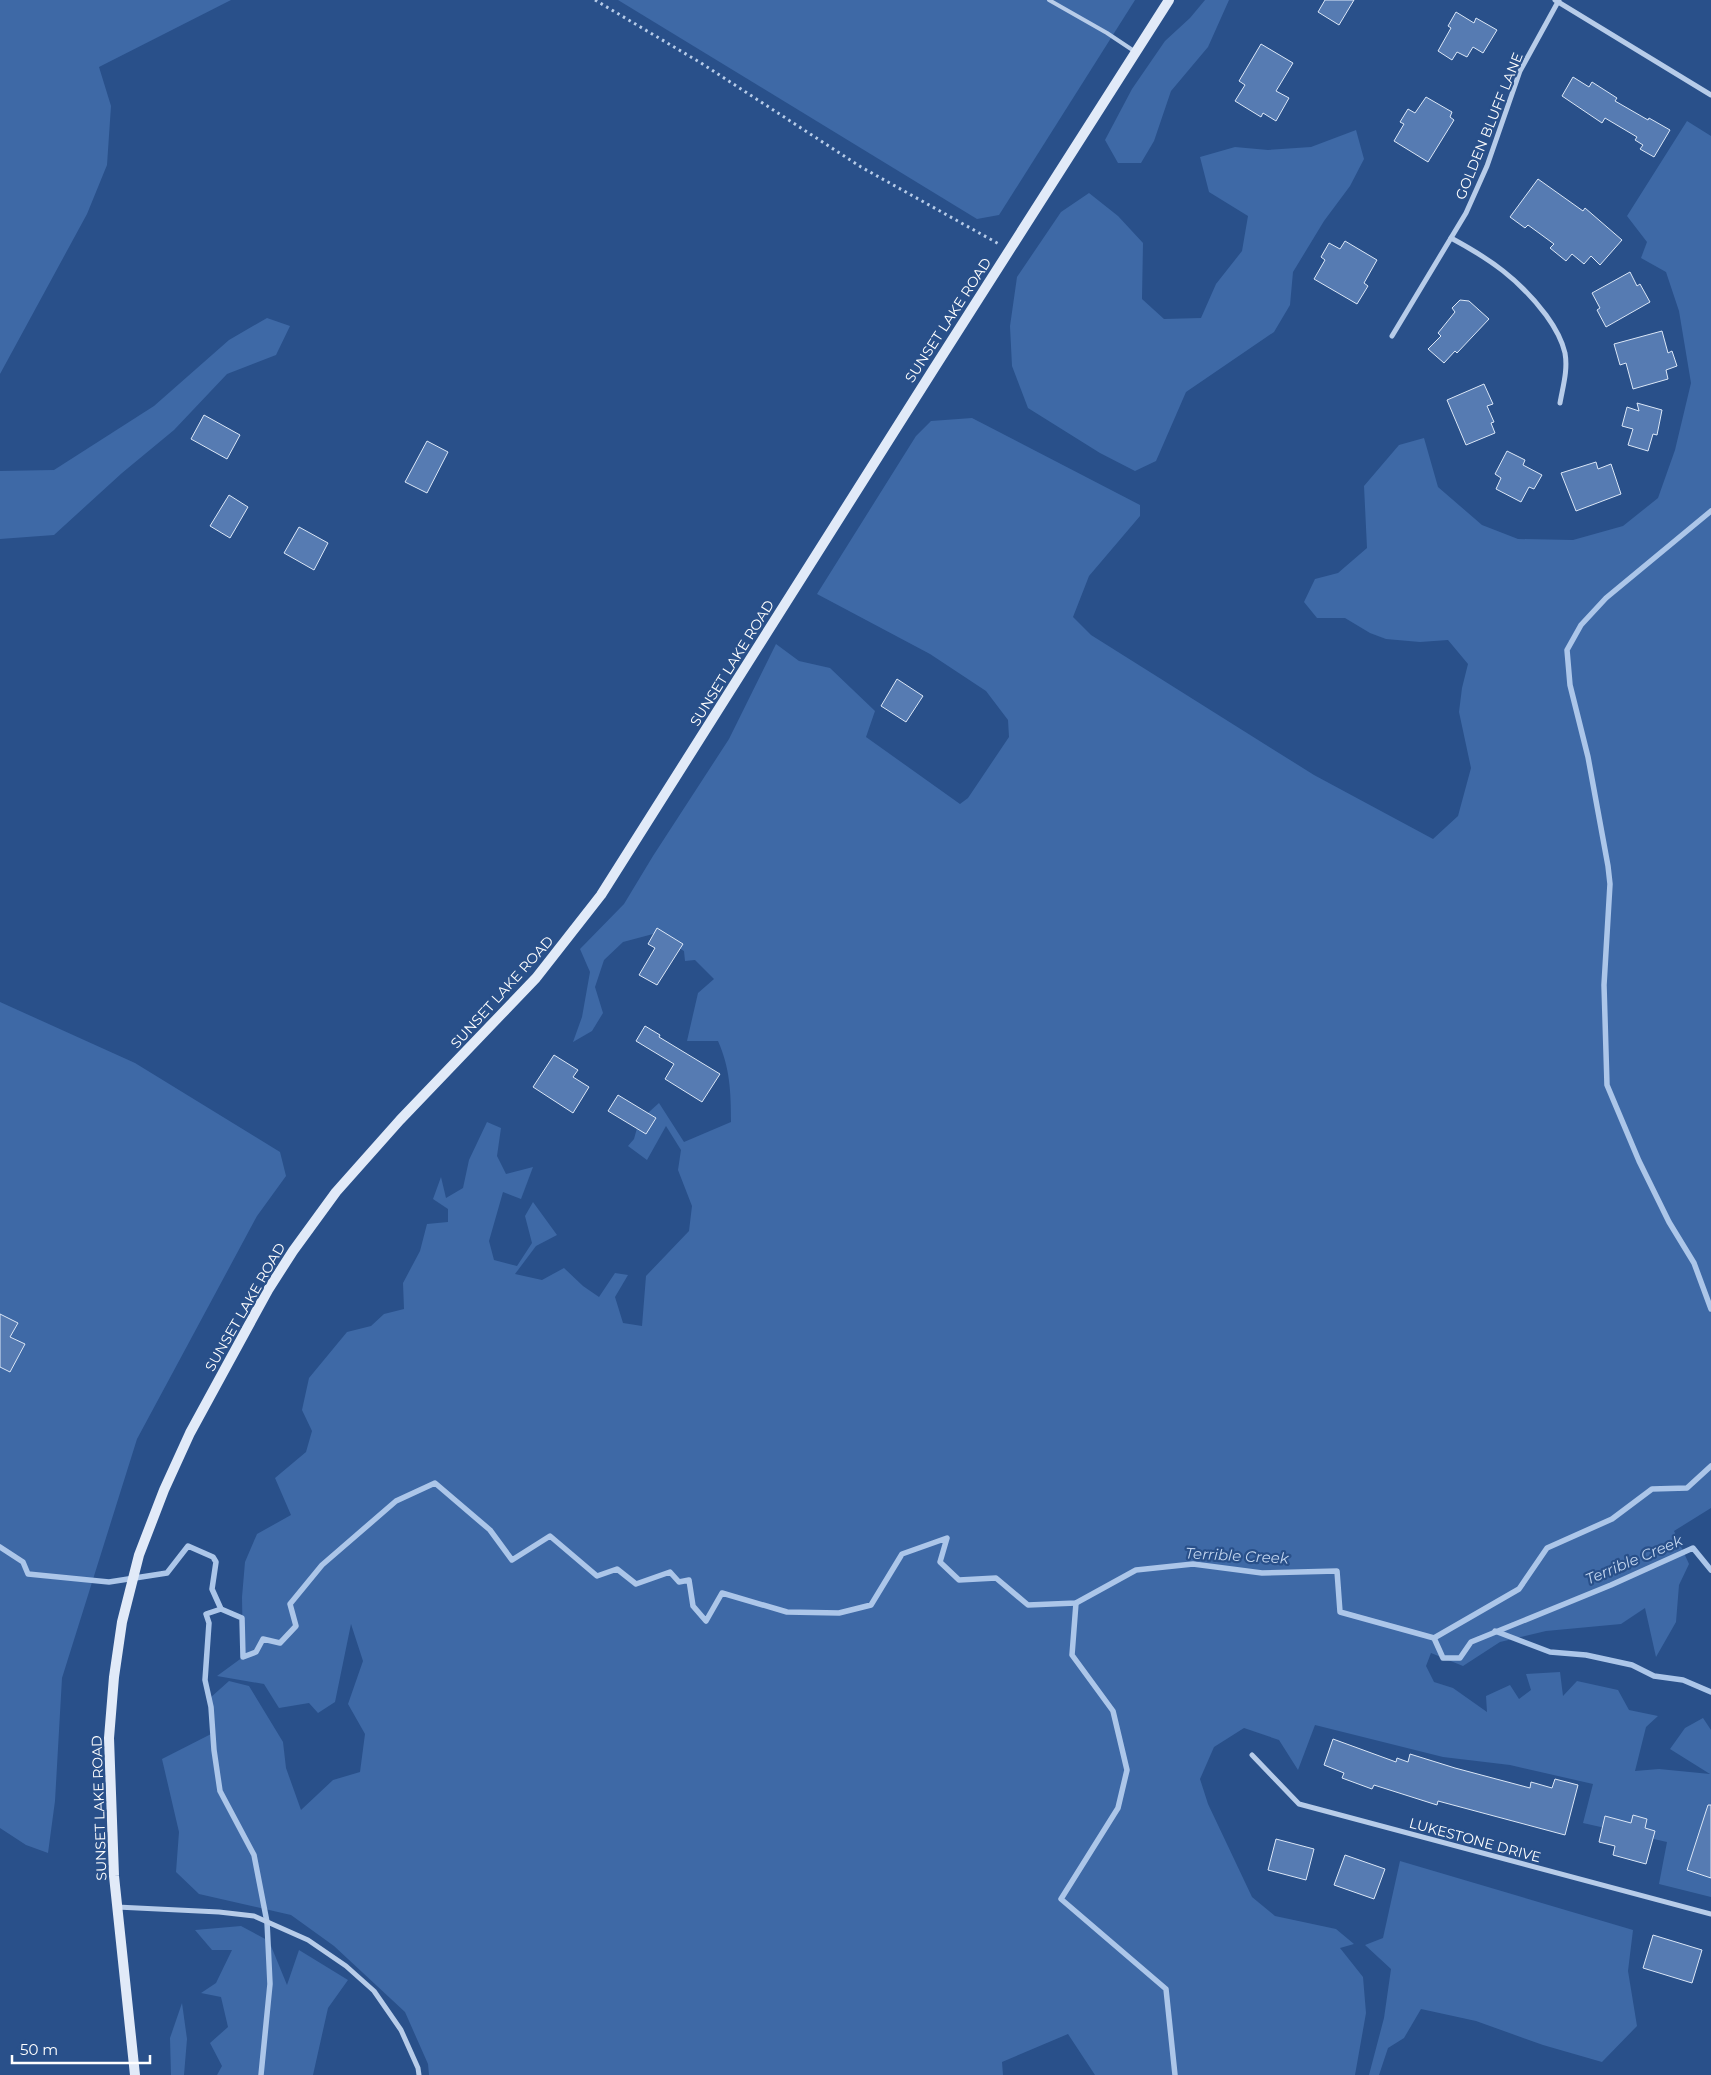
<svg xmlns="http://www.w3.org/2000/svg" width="1711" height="2075" font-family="Montserrat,sans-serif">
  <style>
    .green { fill: #3e69a6 }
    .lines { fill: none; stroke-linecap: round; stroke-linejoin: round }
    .stream { stroke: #acc6e9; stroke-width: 5.5 }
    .building { fill: #567bb2; stroke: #dbe7f7 }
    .path { stroke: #b7cce9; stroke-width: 3; stroke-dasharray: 2.5 4; stroke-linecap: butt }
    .service { stroke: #b7cce9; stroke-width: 4 }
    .minor { stroke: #b7cce9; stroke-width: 5 }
    .secondary { stroke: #e1eaf8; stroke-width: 10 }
    .labels { text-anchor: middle; stroke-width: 4.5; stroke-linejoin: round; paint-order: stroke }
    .street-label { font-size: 14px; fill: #fff; stroke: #29508a }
    .water-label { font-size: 15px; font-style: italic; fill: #c3d6f0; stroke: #29508a }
  </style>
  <rect width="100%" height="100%" fill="#29508a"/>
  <!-- green -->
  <g class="green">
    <path d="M0 0H231L99 67 111 106 107 165 87 214 0 374Z"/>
    <path d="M618 0H1135L999 215 977 219Z"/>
    <path d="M1205 0H1229L1208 47 1171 91 1154 141 1141 163H1118L1105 140 1132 89 1165 41 1190 18Z"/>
    <path d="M1687 121 1711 136V1508L1674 1531 1689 1564 1679 1585 1676 1622 1656 1657 1645 1608 1621 1624 1546 1631 1500 1642 1463 1666 1431 1653 1426 1666 1434 1682 1453 1688 1487 1712 1486 1696 1510 1685 1519 1699 1531 1690 1526 1674 1560 1672 1563 1696 1577 1681 1618 1690 1629 1710 1658 1716 1646 1727 1635 1771 1659 1769 1710 1774 1670 1749 1685 1728 1703 1718 1711 1730V1897L1659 1884 1667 1842 1583 1823 1593 1784 1510 1765 1443 1757 1315 1725 1298 1770 1279 1740 1244 1728 1214 1747 1200 1779 1208 1804 1252 1897 1275 1916 1336 1929 1354 1944 1340 1948 1363 1977 1366 2013 1355 2075H1095L1068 2034 1002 2062 1003 2075H429L428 2064 405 2012 334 1946 291 1915 199 1894 176 1872 179 1832 162 1759 213 1733 210 1698 229 1681 249 1686 283 1742 286 1768 301 1810 333 1780 360 1772 365 1734 348 1704 363 1661 351 1624 335 1702 318 1713 309 1703 279 1708 264 1684 217 1676 243 1657 242 1597 245 1562 257 1534 291 1515 275 1478 306 1452 312 1431 302 1410 309 1378 347 1332 371 1326 384 1314 404 1309 403 1283 420 1251 427 1224 448 1222V1209L433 1199 441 1177 446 1198 463 1188 469 1160 487 1122 501 1128 497 1156 506 1174 533 1167 521 1199 503 1192 489 1241 494 1260 517 1266 532 1243 525 1216 533 1202 557 1235 536 1246 515 1274 542 1280 564 1268 583 1286 599 1297 615 1273 628 1275 615 1297 623 1323 642 1326 646 1276 689 1231 692 1206 678 1170 681 1150 666 1126 647 1160 628 1146 634 1139 639 1121 659 1103 684 1142 731 1122C731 1092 730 1068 718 1041H687L698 993 714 979 695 960 685 961 684 951 653 934 623 942 604 960 595 987 603 1013 592 1031 573 1042 582 1017 590 972 580 949 624 904 653 856 729 739 776 644 799 661 830 668 875 711 866 737 960 804 968 798 1009 737 1008 720 986 691 930 654 817 594 916 436 931 421 972 418 1140 505V516L1089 576 1073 617 1091 635 1314 775 1433 839 1458 816 1471 768 1459 712 1462 688 1468 664 1448 640 1420 642 1386 639 1370 633 1345 618H1317L1304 602 1315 579 1338 573 1367 548 1364 486 1399 445 1424 438 1438 487 1482 525 1518 539 1573 540 1623 526 1658 498 1675 450 1691 383 1679 311 1666 272 1641 258 1647 242 1627 216Z"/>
    <path d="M1356 130 1364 159 1350 186 1324 221 1293 272 1290 305 1274 332 1186 392 1156 461 1135 471 1100 453 1028 408 1012 366 1010 326 1017 277 1061 212 1089 193 1118 216 1143 243 1142 299 1164 319 1201 318 1216 284 1242 251 1248 216 1209 192 1200 157 1235 147 1268 150 1311 147Z"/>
    <path d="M267 318 290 326 276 355 227 374 174 430 122 473 54 535 0 539V471L54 470 154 406 229 340Z"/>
    <path d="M0 1002 135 1063 280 1152 286 1176 257 1216 137 1439 62 1678 55 1801 48 1853 26 1845 0 1828Z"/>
    <path d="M1400 1861 1633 1930 1628 1971 1637 2026 1602 2062 1543 2045 1476 2021 1421 2009 1404 2038 1388 2048 1379 2075H1369L1384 2018 1391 1969 1365 1945 1383 1938Z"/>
    <path d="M241 1926 269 1941 287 1985 299 1950 348 1980 328 2008 313 2075H217L222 2066 210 2043 228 2027 221 1997 201 1993 216 1983 232 1950H212L195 1930Z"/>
    <path d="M182 2003 187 2039 184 2075H171L170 2038Z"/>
  </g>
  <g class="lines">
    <!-- stream -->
    <g class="stream">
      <path d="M1711 511 1606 598 1581 625 1567 650 1570 685 1588 757 1608 866 1610 884 1604 985 1607 1085 1639 1161 1669 1222 1694 1263 1711 1309"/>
      <path d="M0 1547 23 1562 28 1574 109 1582 167 1573 188 1546 213 1557 216 1562 212 1589 221 1609 242 1618 243 1657 256 1652 263 1639 280 1643 296 1626 290 1604 322 1565 396 1501 435 1483 490 1530 512 1560 550 1536 597 1576 617 1569 636 1584 670 1572 679 1582 689 1580 693 1606 706 1621 722 1593 787 1612 839 1613 871 1605 902 1554 947 1538 940 1562 959 1580 996 1578 1028 1605 1076 1603 1136 1570 1193 1564 1262 1573 1337 1571 1340 1612 1434 1638 1443 1658H1460L1471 1642 1611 1585 1693 1548 1711 1570"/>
      <path d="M1076 1603 1072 1655 1113 1711 1127 1770 1118 1808 1061 1899 1166 1989 1175 2075"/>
      <path d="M221 1609 206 1614 209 1623 205 1680 211 1707 214 1750 220 1791 254 1855 267 1922 270 1984 261 2075"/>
      <path d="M1495 1631 1550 1652 1586 1655 1632 1665 1654 1676 1683 1680 1711 1692"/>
      <path d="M1434 1638 1519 1589 1547 1548 1612 1519 1652 1489 1687 1488 1711 1466"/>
    </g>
  </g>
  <!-- building -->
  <g class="building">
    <path d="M1325 0H1354L1339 25 1318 12Z"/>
    <path d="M1456 12 1474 23 1476 18 1497 30 1483 53 1473 47 1467 57 1457 52 1452 60 1438 51 1451 28 1448 26Z"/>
    <path d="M1261 44 1293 63 1276 91 1289 98 1276 121 1263 113 1261 117 1235 101 1245 85 1239 81Z"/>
    <path d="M1573 77 1589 87 1592 82 1617 98 1615 101 1648 120 1649 118 1670 130 1654 157 1640 149 1643 145 1635 140 1637 137 1605 118 1602 123 1562 96Z"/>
    <path d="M1426 97 1452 112 1450 117 1454 120 1428 162 1394 141 1404 124 1400 122 1408 109 1415 113Z"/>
    <path d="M1538 179 1583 211 1585 208 1622 240 1600 265 1591 256 1584 264 1572 254 1566 261 1550 248 1554 244 1528 225 1525 228 1510 217Z"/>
    <path d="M1345 241 1377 260 1364 283 1368 286 1357 304 1314 279 1325 260 1321 257 1329 243 1340 249Z"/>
    <path d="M1630 272 1637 286 1640 284 1650 302 1606 327 1597 310 1600 308 1592 293Z"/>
    <path d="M1460 300 1469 301 1489 319 1457 353 1455 351 1444 363 1428 349 1441 336 1438 333 1455 312 1452 308Z"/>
    <path d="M1662 331 1668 353 1672 351 1677 366 1666 370 1668 379 1633 389 1626 363 1620 365 1614 344Z"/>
    <path d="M1484 384 1493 404 1487 406 1494 422 1491 423 1495 433 1466 445 1447 400Z"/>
    <path d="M1637 403 1662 410 1657 435 1653 434 1648 451 1628 445 1633 429 1622 426 1627 407 1639 411Z"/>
    <path d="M204 415 240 435 227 459 191 439Z"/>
    <path d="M427 441 448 452 427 493 405 482Z"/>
    <path d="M1507 451 1525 460 1523 465 1542 475 1534 489 1529 487 1521 502 1496 489 1501 478 1495 474Z"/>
    <path d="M1596 462 1598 469 1611 464 1621 494 1576 511 1561 473Z"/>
    <path d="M229 495 248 507 230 538 210 526Z"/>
    <path d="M299 527 328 543 314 570 284 553Z"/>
    <path d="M897 679 923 696 906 722 881 706Z"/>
    <path d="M657 928 683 944 657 985 639 975 655 948 648 944Z"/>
    <path d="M645 1026 660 1035 659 1037 720 1074 702 1102 665 1079 674 1064 636 1041Z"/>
    <path d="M554 1055 578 1070 573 1077 589 1087 573 1113 533 1087Z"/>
    <path d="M618 1095 656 1118 646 1134 608 1111Z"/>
    <path d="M0 1314 18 1323 10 1337 25 1344 10 1372 0 1367Z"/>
    <path d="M1333 1739 1396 1762 1397 1758 1408 1762 1410 1754 1455 1768 1530 1788 1531 1782 1552 1788 1555 1779 1578 1785 1565 1835 1438 1801 1437 1805 1374 1785 1372 1789 1342 1778 1344 1773 1324 1765Z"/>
    <path d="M1708 1805H1711V1878L1687 1870Z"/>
    <path d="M1633 1815 1647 1819 1645 1828 1655 1831 1646 1864 1613 1855 1615 1846 1599 1842 1605 1816 1631 1823Z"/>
    <path d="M1276 1839 1314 1849 1306 1880 1268 1870Z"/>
    <path d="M1345 1855 1385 1869 1374 1899 1334 1885Z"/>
    <path d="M1653 1935 1702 1950 1692 1983 1643 1968Z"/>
  </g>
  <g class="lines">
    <!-- path -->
    <path class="path" d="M595 0 701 63 861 167 999 244"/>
    <!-- service -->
    <path class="service" d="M1049 0 1107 33 1134 51"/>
    <!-- minor -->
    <g class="minor">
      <path d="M1555 0 1711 95"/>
      <path d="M1451 238C1490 259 1519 279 1546 315 1554 326 1562 340 1565 353 1568 370 1563 386 1560 403"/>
      <path d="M1392 336 1466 213 1487 166 1520 71 1559 0"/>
      <path d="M1252 1755 1299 1804 1711 1914"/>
      <path d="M117 1907 219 1912 254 1916 308 1940 346 1966 374 1991 401 2030 418 2068 419 2075"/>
    </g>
    <!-- secondary -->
    <path class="secondary" d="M135 2075 114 1876 109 1738 114 1677 122 1622 139 1555 164 1490 190 1433 268 1290 293 1251 336 1192 400 1120 536 978 601 895 933 370 1169 0"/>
  </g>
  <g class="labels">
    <!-- street labels -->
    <g class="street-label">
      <text transform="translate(1489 126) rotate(-68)" y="5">GOLDEN BLUFF LANE</text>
      <text transform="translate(948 320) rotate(-57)" y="5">SUNSET LAKE ROAD</text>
      <text transform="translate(732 663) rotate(-58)" y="5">SUNSET LAKE ROAD</text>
      <text transform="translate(502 992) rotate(-48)" y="5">SUNSET LAKE ROAD</text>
      <text transform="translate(245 1307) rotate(-60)" y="5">SUNSET LAKE ROAD</text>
      <text transform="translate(99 1808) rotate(-92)" y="5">SUNSET LAKE ROAD</text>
      <text transform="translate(1475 1840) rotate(15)" y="5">LUKESTONE DRIVE</text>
    </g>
    <!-- water labels -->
    <g class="water-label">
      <text transform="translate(1237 1556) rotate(3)" y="5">Terrible Creek</text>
      <text transform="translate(1634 1560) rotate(-23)" y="5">Terrible Creek</text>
    </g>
  </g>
  <!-- scale -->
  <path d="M12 2055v8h138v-8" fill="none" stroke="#ffffff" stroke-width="2.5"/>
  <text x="20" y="2055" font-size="15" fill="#ffffff" stroke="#29508a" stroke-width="4" paint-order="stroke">50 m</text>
</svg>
